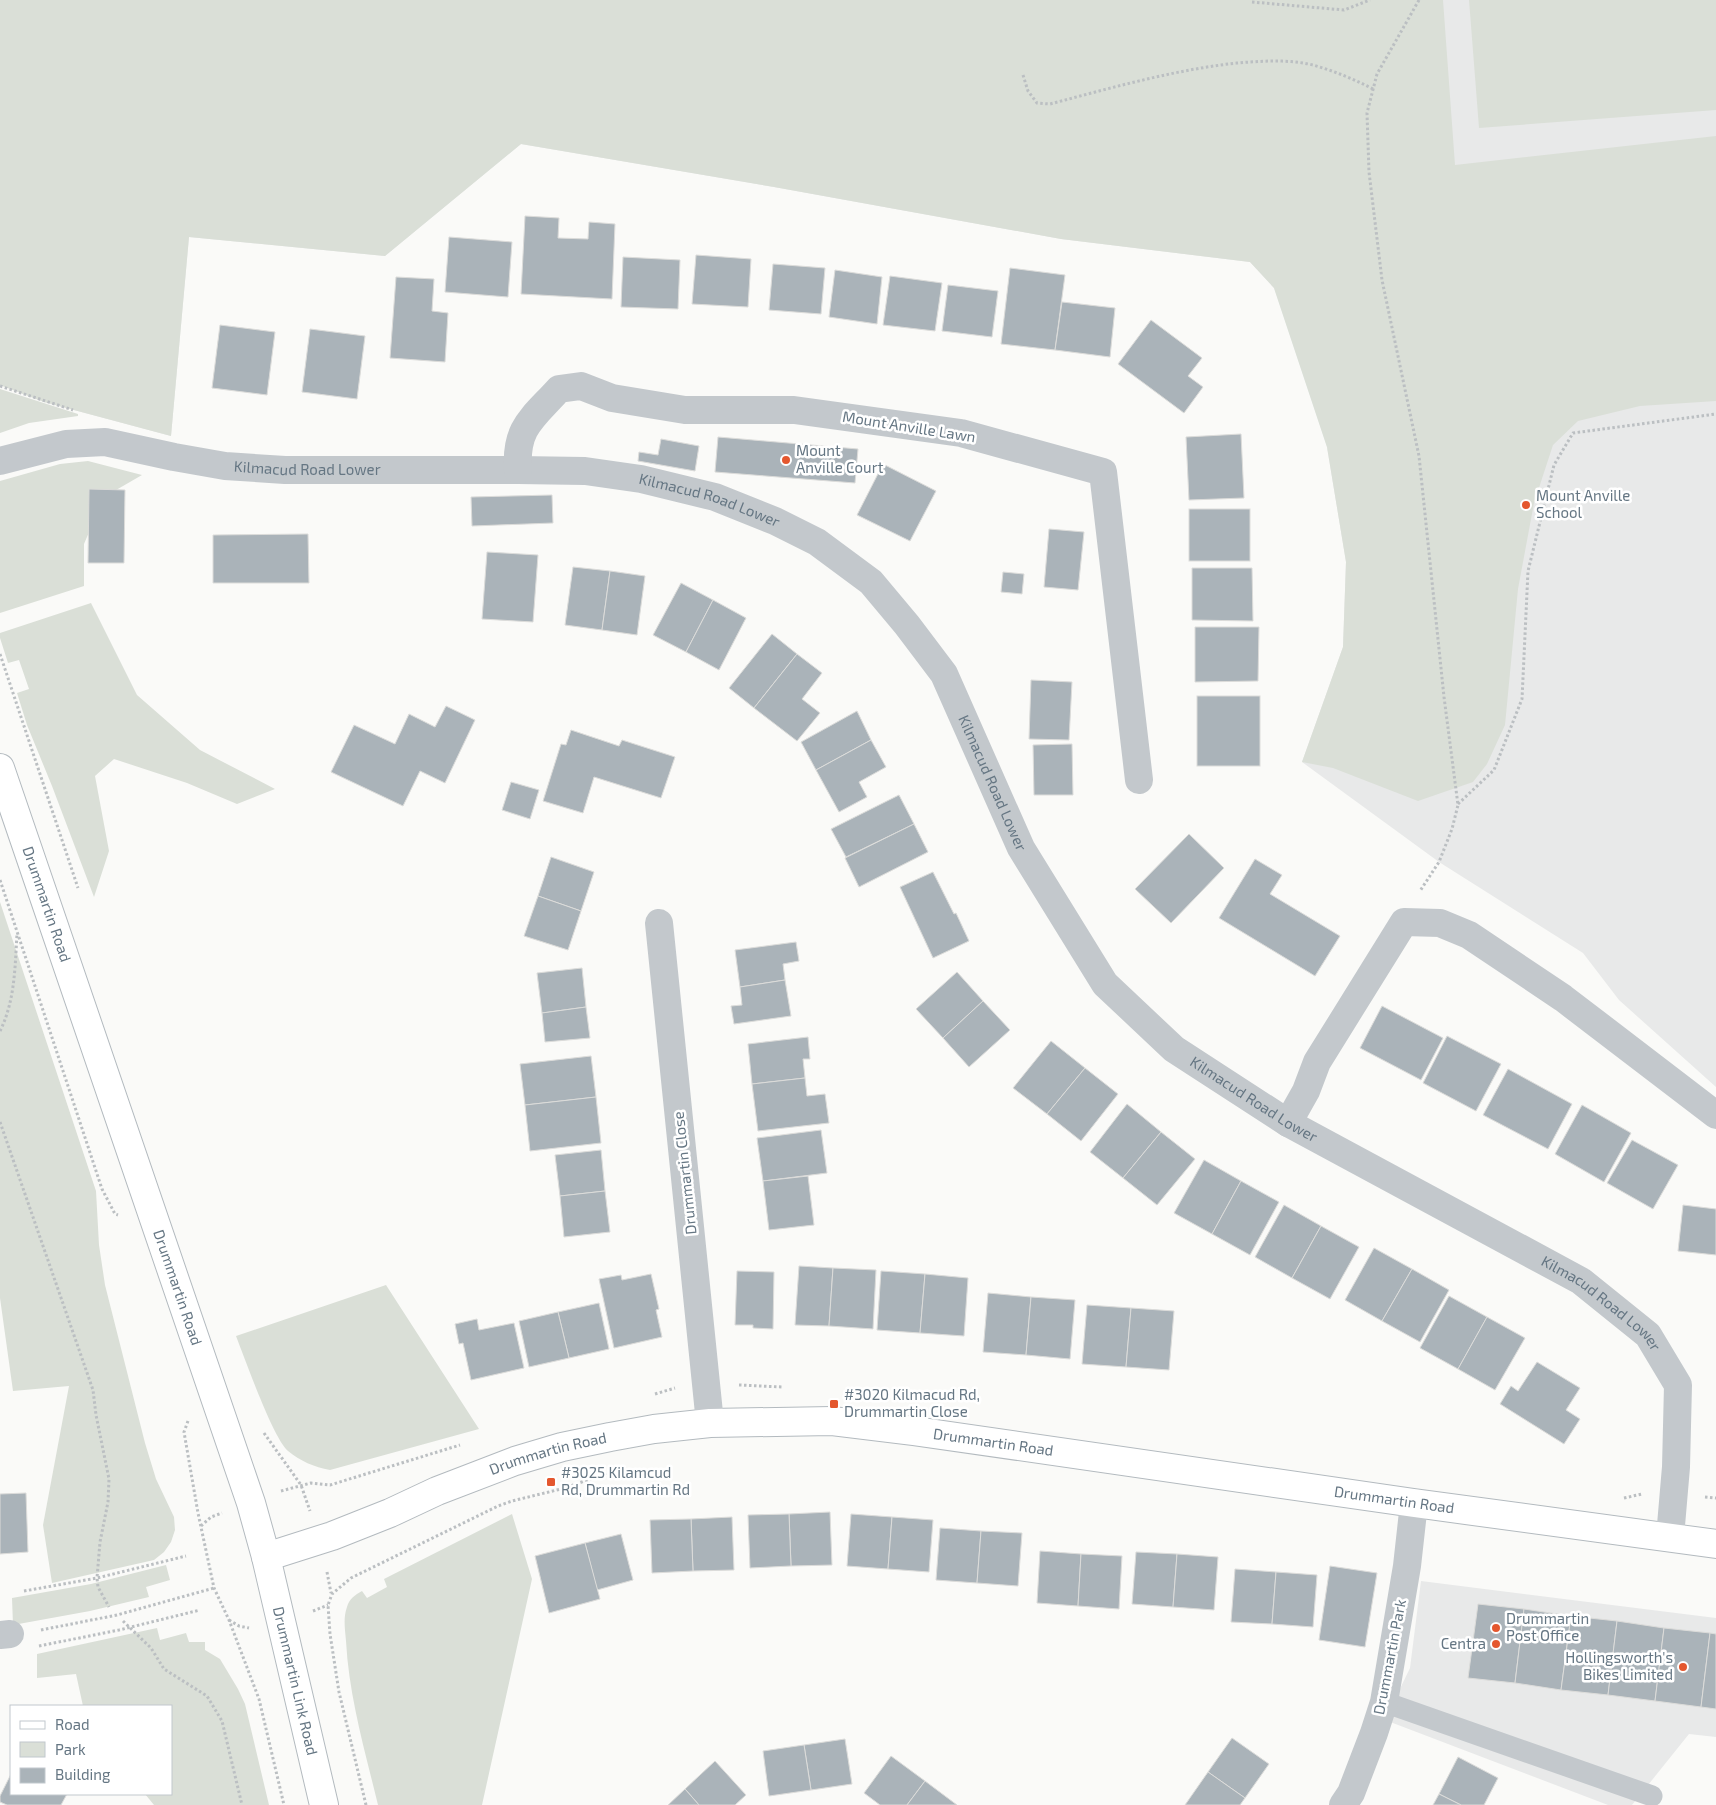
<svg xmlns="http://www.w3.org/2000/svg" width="1716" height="1805" font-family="'Exo 2',sans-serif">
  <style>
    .built { fill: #e8e9e9 }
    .green { fill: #dadfd7 }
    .building { fill: #aab3b9; stroke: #dcdcda }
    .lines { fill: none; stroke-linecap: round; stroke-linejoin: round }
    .secondary-casing { stroke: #b3babf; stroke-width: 30 }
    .path { stroke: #bbbfc2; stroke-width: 3; stroke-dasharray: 2.5 2.5; stroke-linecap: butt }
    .service { stroke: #c3c8cc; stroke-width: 21 }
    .minor { stroke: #c3c8cc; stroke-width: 28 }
    .secondary { stroke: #fff; stroke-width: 28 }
    .poi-dot { fill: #e4572e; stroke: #fff; stroke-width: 2 }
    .labels { text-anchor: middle; stroke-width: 5; stroke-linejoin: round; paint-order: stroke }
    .street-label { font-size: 15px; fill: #657683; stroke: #fff }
    .poi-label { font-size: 15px; fill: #657683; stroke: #fff; text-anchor: start }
  </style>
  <rect width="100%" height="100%" fill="#fafaf8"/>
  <!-- built -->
  <g class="built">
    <path d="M0 0H1716V1087L1619 1000 1583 953 1439 862 1302 762 1343 647 1346 562 1327 447 1274 288 1250 262 1061 239 774 187 521 144 385 256 189 237 171 436 44 402 0 385Z"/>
    <path d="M1421 1581 1716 1618V1737L1689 1734 1632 1805H1608L1385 1720 1410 1668Z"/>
  </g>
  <!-- green -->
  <g class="green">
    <path d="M0 0H1443L1455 165 1716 136V401L1640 406 1578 421 1553 445 1534 503 1518 589 1505 725 1487 764 1473 782 1418 801 1333 768 1302 762 1343 647 1346 562 1327 447 1274 288 1250 262 1061 239 774 187 521 144 385 256 189 237 171 436 44 402 0 385Z"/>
    <path d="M1469 0H1716V110L1479 128Z"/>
    <path d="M0 389 78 414V416L29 423 0 433Z"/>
    <path d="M88 461 142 475 104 497 84 544V586L0 613V481L60 464Z"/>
    <path d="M91 603 137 695 200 750 275 789 237 804 187 783 114 759 95 776 109 851 94 897 52 786 27 725 17 693 29 689 19 660 8 663 0 638V633Z"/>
    <path d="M0 902 96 1191 99 1245 105 1285 145 1443 156 1479 174 1517 175 1530 171 1542 164 1552 154 1560 52 1583 43 1525 69 1386 13 1391 0 1298Z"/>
    <path d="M386 1285 479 1429 330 1470C314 1467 300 1461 288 1451 273 1438 245 1359 236 1336Z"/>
    <path d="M512 1514 532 1579 482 1805H378C365 1751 349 1697 346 1641 345 1629 343 1618 347 1607 349 1599 355 1595 362 1591L367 1598 387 1587 384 1579Z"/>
    <path d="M166 1565 170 1580 146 1587 149 1597 90 1611 13 1625 12 1598 91 1584Z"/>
    <path d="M157 1628 160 1640 186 1633 189 1642H205V1650L220 1659 238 1689 245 1704 269 1805H154L145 1794H171V1706H83L76 1674 37 1678V1654Z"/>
  </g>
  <!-- building -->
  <g class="building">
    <path d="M525 216 559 218 558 238 588 239 589 222 615 224 612 299 521 294Z"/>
    <path d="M449 237 512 242 508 297 445 292Z"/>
    <path d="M696 255 751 259 748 307 692 304Z"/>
    <path d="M623 257 680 260 678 309 621 307Z"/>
    <path d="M773 264 825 268 821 314 769 310Z"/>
    <path d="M1010 268 1065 275 1055 350 1001 344Z"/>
    <path d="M835 270 882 277 877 324 829 317Z"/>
    <path d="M890 276 942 283 935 331 883 325Z"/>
    <path d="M396 277 434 279 432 311 448 313 445 362 390 358Z"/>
    <path d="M948 285 998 291 992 337 942 331Z"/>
    <path d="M1062 302 1115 308 1110 357 1055 350Z"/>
    <path d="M1151 320 1202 358 1188 376 1203 387 1184 413 1118 364Z"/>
    <path d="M220 325 275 332 267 395 212 388Z"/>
    <path d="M310 329 365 336 357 399 302 392Z"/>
    <path d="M1241 434 1244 498 1189 500 1186 437Z"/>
    <path d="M718 437 858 449 855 483 715 472Z"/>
    <path d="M661 439 699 446 695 471 638 461 639 452 658 455Z"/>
    <path d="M883 464 936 491 910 541 857 515Z"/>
    <path d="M89 489 125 490 124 563H88Z"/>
    <path d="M552 495 553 523 472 526 471 497Z"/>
    <rect x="1189" y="509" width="61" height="52"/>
    <path d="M1049 529 1084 532 1078 590 1044 587Z"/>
    <path d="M308 534 309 583H213V535Z"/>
    <path d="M487 552 538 555 533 622 482 619Z"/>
    <path d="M573 567 610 571 602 630 565 625Z"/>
    <path d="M1192 568H1252L1253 621 1192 620Z"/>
    <path d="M610 571 645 576 637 635 602 630Z"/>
    <path d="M1003 572 1024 574 1022 594 1001 592Z"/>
    <path d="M681 583 713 600 686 652 653 635Z"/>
    <path d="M713 600 746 618 719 670 686 652Z"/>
    <path d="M1195 627H1259L1258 681 1195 682Z"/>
    <path d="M772 634 797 654 754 708 729 688Z"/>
    <path d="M797 654 822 673 802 699 820 713 797 741 754 708Z"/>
    <path d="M1031 680 1072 682 1069 740 1029 739Z"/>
    <rect x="1197" y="696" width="63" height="70"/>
    <path d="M446 706 475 720 445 783 420 771 403 806 331 772 354 725 395 744 409 714 435 727Z"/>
    <path d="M857 711 871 740 816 770 801 742Z"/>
    <path d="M571 730 619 746 622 740 675 757 661 798 594 777 583 813 543 801 561 744 566 745Z"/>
    <path d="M871 740 886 767 859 782 867 797 839 812 816 770Z"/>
    <path d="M1072 744 1073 795H1034L1033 745Z"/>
    <path d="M511 782 539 790 530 819 502 810Z"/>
    <path d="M899 795 914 824 846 857 831 829Z"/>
    <path d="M914 824 928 852 859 887 845 858Z"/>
    <path d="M1189 834 1224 868 1171 923 1135 889Z"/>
    <path d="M551 857 594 872 581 911 538 896Z"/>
    <path d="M1255 859 1282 875 1270 894 1340 936 1315 976 1219 918Z"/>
    <path d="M933 872 954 914 956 913 969 941 933 958 900 887Z"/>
    <path d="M538 896 581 911 568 950 524 936Z"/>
    <path d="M796 942 799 961 783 964 785 980 740 987 735 950Z"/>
    <path d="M582 968 586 1007 542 1013 537 973Z"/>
    <path d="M957 972 983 1001 943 1038 916 1009Z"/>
    <path d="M785 980 791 1016 734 1024 731 1006 742 1005 740 987Z"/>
    <path d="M983 1001 1010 1030 969 1067 943 1038Z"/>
    <path d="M1382 1006 1443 1038 1421 1080 1360 1048Z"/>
    <path d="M586 1007 590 1038 545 1042 542 1013Z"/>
    <path d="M1447 1036 1501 1064 1476 1111 1423 1083Z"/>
    <path d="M808 1037 810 1059H803L805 1078 752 1084 748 1044Z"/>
    <path d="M1051 1041 1085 1068 1047 1114 1013 1088Z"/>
    <path d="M591 1056 596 1097 525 1105 520 1064Z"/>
    <path d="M1085 1068 1118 1094 1081 1141 1047 1114Z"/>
    <path d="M1508 1069 1572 1104 1548 1149 1483 1115Z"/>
    <path d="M805 1078 807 1096 825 1094 829 1123 758 1131 752 1084Z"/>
    <path d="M596 1097 601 1143 530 1151 525 1105Z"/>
    <path d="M1127 1104 1161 1132 1123 1178 1090 1152Z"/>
    <path d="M1582 1105 1631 1133 1604 1182 1555 1154Z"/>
    <path d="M821 1130 827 1173 763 1181 757 1138Z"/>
    <path d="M1161 1132 1195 1159 1157 1205 1123 1178Z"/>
    <path d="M1632 1140 1678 1165 1653 1209 1607 1183Z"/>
    <path d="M601 1150 605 1191 560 1196 555 1155Z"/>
    <path d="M1204 1160 1241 1181 1212 1234 1174 1213Z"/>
    <path d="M808 1176 814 1225 769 1230 763 1181Z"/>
    <path d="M1241 1181 1279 1202 1250 1255 1212 1234Z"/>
    <path d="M605 1191 610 1232 564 1237 560 1196Z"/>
    <path d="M1284 1205 1321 1226 1292 1278 1255 1257Z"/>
    <path d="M1683 1205 1716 1209V1255L1678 1251Z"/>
    <path d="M1321 1226 1359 1247 1330 1299 1292 1278Z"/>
    <path d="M1374 1248 1412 1269 1382 1321 1345 1300Z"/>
    <path d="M799 1266 833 1268 829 1326 795 1325Z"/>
    <path d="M833 1268 876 1270 873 1329 829 1326Z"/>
    <path d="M1412 1269 1449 1290 1420 1342 1382 1321Z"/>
    <path d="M737 1271 774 1272 773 1329 753 1328V1325H735Z"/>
    <path d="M881 1271 925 1274 920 1333 877 1330Z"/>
    <path d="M651 1274 659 1309 656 1310 662 1337 614 1348 599 1279 621 1275 622 1280Z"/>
    <path d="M925 1274 968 1278 964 1336 920 1333Z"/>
    <path d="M988 1293 1031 1297 1026 1355 983 1352Z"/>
    <path d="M1449 1296 1487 1317 1458 1369 1420 1348Z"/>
    <path d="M1031 1297 1075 1300 1070 1359 1026 1355Z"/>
    <path d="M599 1303 609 1349 569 1358 558 1312Z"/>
    <path d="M1087 1305 1131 1308 1126 1367 1082 1364Z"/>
    <path d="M1131 1308 1174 1311 1169 1370 1126 1367Z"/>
    <path d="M558 1312 569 1358 529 1367 519 1321Z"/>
    <path d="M1487 1317 1525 1338 1495 1390 1458 1369Z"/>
    <path d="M477 1319 479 1330 514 1323 524 1368 471 1380 463 1343 459 1344 455 1324Z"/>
    <path d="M1537 1362 1580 1388 1566 1410 1580 1419 1564 1444 1500 1404 1511 1386 1518 1391Z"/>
    <path d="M26 1493 28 1552 0 1554V1494Z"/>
    <path d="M830 1512 832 1565 791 1566 789 1514Z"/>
    <path d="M789 1514 791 1566 750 1568 748 1515Z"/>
    <path d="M851 1514 892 1517 888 1569 847 1566Z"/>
    <path d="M732 1517 734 1570 693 1571 691 1519Z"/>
    <path d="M892 1517 933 1520 929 1572 888 1569Z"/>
    <path d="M691 1519 693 1571 652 1573 650 1520Z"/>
    <path d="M940 1528 981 1531 977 1583 936 1580Z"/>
    <path d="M981 1531 1022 1533 1018 1586 977 1583Z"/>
    <path d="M621 1534 633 1580 597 1590 585 1543Z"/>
    <path d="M585 1543 600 1599 549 1613 535 1556Z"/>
    <path d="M1040 1551 1081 1554 1078 1606 1037 1603Z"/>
    <path d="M1136 1552 1177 1554 1173 1607 1132 1604Z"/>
    <path d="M1081 1554 1122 1556 1119 1609 1078 1606Z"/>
    <path d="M1177 1554 1218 1557 1214 1610 1173 1607Z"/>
    <path d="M1330 1566 1377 1573 1365 1647 1319 1640Z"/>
    <path d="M1235 1569 1276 1572 1272 1624 1231 1622Z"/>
    <path d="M1276 1572 1317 1575 1313 1627 1272 1624Z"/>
    <path d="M1478 1604 1524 1609 1515 1683 1468 1678Z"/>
    <path d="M1524 1609 1571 1616 1561 1690 1515 1683Z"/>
    <path d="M1571 1616 1617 1621 1608 1695 1561 1690Z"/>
    <path d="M1617 1621 1664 1628 1655 1701 1608 1695Z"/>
    <path d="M1664 1628 1710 1633 1701 1707 1655 1701Z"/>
    <path d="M1710 1633 1716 1634V1709L1701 1707Z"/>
    <path d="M1232 1738 1269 1764 1245 1798 1208 1772Z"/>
    <path d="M845 1739 852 1784 811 1790 804 1745Z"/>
    <path d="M804 1745 811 1790 769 1796 763 1751Z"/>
    <path d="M891 1756 925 1781 907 1805H880L864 1793Z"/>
    <path d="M1458 1757 1498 1778 1484 1805H1461L1439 1794Z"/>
    <path d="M715 1761 746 1795 735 1805H699L685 1789Z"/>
    <path d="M1208 1772 1245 1798 1240 1805H1185Z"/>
    <path d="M11 1774V1794H67L61 1805H7L0 1802V1796Z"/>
    <path d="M925 1781 957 1805H907Z"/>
    <path d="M685 1789 699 1805H668Z"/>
    <path d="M1439 1794 1461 1805H1433Z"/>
  </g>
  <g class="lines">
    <defs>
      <g id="secondary">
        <path id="s2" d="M0 768 251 1503 266 1557 324 1805"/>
        <path id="s3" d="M266 1557 332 1536 390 1513 437 1491 515 1461 562 1447 610 1437 654 1429 710 1423 832 1421 914 1431 1414 1503 1716 1544"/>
      </g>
    </defs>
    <!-- secondary casing -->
    <use href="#secondary" class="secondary-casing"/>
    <!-- path -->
    <g class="path">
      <path d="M1419 0 1377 74 1367 113 1369 172 1382 280 1419 456 1444 697 1458 805 1452 829 1439 862 1420 891"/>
      <path d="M1252 2 1344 10 1370 0"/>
      <path d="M1023 75 1028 91 1037 103 1050 104C1111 88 1173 70 1237 63 1262 61 1288 59 1313 65 1334 71 1354 79 1373 89"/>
      <path d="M0 386 73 410"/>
      <path d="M0 654 78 888"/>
      <path d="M1458 804 1494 770 1522 699 1528 571 1554 465 1573 433 1716 414"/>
      <path d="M0 880 102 1189 115 1214 118 1215"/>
      <path d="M0 1031C15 1001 15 967 17 934"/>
      <path d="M0 1122 93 1390 96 1415 109 1479 108 1502 100 1542 97 1578 98 1587 109 1607"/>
      <path d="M739 1385 782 1387"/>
      <path d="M655 1394 675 1388"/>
      <path d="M188 1421 184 1432 198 1513 214 1588 229 1620 259 1699 284 1805"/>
      <path d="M264 1433 301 1485 310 1511"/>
      <path d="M281 1491 311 1483 330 1485 460 1445"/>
      <path d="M1705 1497 1716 1498"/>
      <path d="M1624 1498 1642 1494"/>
      <path d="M201 1526 211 1517 222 1513"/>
      <path d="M327 1572 331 1593"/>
      <path d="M24 1591 97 1578 186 1556"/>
      <path d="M313 1611 328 1605"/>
      <path d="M229 1620 239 1626 249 1628"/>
      <path d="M123 1621 151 1648 164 1669 207 1696 222 1721 242 1805"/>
      <path d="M41 1630 117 1615 214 1588"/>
      <path d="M39 1646 119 1630 200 1610"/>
      <path d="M366 1805 339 1692 330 1634 328 1605 332 1594 351 1578 498 1506 512 1501 565 1488 610 1472"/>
    </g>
    <!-- service -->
    <path class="service" d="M1384 1702 1652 1796"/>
    <!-- minor -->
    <g class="minor">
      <path id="s1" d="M0 461 66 444 105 442 174 457 225 466 285 470H518L585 471 641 479 715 497 775 521 817 542 871 582 907 625 944 674 1021 848 1105 984 1174 1049 1288 1123 1581 1281 1648 1335 1678 1385 1676 1467 1670 1537"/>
      <path d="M518 470C515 427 533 418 559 389L581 386 612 398 685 410H794L961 433 1103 472 1139 780"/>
      <path d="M659 923 710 1423"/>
      <path d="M1288 1123 1306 1091 1317 1062 1404 922 1440 923 1469 935 1563 998 1716 1115"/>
      <path d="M0 1635 10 1634"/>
      <path d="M1343 1805 1351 1793 1374 1733 1384 1702 1407 1566 1414 1503"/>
    </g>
    <!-- secondary -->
    <use href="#secondary" class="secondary"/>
  </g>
  <!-- markers -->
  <g class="poi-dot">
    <circle cx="786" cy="460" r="5"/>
    <circle cx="1526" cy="505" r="5"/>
    <rect x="829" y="1399" width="10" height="10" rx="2.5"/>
    <rect x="546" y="1477" width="10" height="10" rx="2.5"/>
    <circle cx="1496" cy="1628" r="5"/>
    <circle cx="1496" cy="1644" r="5"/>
    <circle cx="1683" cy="1667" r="5"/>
  </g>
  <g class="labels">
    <!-- street labels -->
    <g class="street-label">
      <text transform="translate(909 427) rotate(9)" y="5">Mount Anville Lawn</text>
      <text dy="5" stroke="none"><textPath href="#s1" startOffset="312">Kilmacud Road Lower</textPath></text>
      <text dy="5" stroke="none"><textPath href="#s1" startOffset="718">Kilmacud Road Lower</textPath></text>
      <text dy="5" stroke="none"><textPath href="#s1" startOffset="1138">Kilmacud Road Lower</textPath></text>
      <text dy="5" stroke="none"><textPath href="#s2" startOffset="144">Drummartin Road</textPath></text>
      <text dy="5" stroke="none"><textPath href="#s1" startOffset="1558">Kilmacud Road Lower</textPath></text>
      <text transform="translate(685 1173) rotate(-96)" y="5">Drummartin Close</text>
      <text dy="5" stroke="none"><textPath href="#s2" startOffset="549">Drummartin Road</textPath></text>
      <text dy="5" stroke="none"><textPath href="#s1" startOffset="1962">Kilmacud Road Lower</textPath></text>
      <text dy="5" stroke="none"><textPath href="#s3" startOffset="751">Drummartin Road</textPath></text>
      <text dy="5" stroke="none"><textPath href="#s3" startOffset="301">Drummartin Road</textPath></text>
      <text dy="5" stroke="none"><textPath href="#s3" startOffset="1156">Drummartin Road</textPath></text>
      <text transform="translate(1390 1657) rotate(-79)" y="5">Drummartin Park</text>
      <text dy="5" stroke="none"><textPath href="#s2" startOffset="960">Drummartin Link Road</textPath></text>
    </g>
    <!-- poi labels -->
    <g class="poi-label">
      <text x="796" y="456">Mount<tspan x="796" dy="17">Anville Court</tspan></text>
      <text x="1536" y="501">Mount Anville<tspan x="1536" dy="17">School</tspan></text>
      <text x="844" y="1400">#3020 Kilmacud Rd,<tspan x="844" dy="17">Drummartin Close</tspan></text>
      <text x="561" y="1478">#3025 Kilamcud<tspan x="561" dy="17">Rd, Drummartin Rd</tspan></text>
      <text x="1506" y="1624">Drummartin<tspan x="1506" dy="17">Post Office</tspan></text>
      <text x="1486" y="1649" text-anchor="end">Centra</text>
      <text x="1673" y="1663" text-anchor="end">Hollingsworth's<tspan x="1673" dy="17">Bikes Limited</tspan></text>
    </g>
  </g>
  <!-- legend -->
  <rect x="10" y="1705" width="162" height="90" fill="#ffffff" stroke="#c1c8cd"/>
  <rect x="20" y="1721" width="25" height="8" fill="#ffffff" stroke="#c1c8cd"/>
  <text x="55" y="1730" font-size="15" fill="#657683">Road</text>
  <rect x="20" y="1742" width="25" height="15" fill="#dadfd7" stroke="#c1c8cd"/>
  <text x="55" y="1755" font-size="15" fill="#657683">Park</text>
  <rect x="20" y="1768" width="25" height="15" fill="#aab3b9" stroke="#c1c8cd"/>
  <text x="55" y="1780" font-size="15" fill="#657683">Building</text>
</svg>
